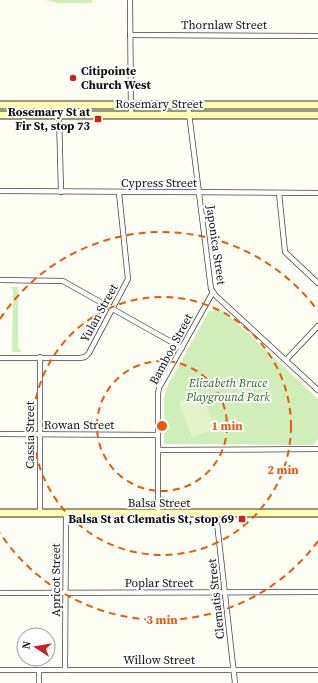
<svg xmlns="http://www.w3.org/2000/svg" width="318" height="683" font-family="'Source Serif 4',serif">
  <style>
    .green { fill: #d0eeb9 }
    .pitch { fill: #e3f4cc }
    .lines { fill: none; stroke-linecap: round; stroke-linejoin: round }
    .street-casing { stroke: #434343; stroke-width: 6 }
    .secondary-casing { stroke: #323232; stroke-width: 9 }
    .street { stroke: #fff; stroke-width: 4.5 }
    .secondary { stroke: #fffdaf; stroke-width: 7 }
    .ring { fill: none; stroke: #e8590c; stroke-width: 2; stroke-dasharray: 7 5 }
    .poi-dot { fill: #cd221c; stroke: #fff; stroke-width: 1.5 }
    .labels { text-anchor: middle; stroke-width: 4; stroke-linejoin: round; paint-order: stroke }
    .street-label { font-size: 12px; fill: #101010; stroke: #fff }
    .poi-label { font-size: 12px; font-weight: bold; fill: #101010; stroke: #fff; text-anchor: end }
    .park-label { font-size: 12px; font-style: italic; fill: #256f1a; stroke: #fff }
    .centre { fill: #e8590c; stroke: #fff; stroke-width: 2 }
    .ring-label { font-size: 12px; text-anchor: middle; font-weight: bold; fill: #e8590c; stroke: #fff; stroke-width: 4; stroke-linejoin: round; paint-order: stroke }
  </style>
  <rect width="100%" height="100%" fill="#fffef4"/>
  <!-- green -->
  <g class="green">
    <path d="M45 0H92V3H58Z"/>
    <path d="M10 287H18V348L22 352H12L13 290Z"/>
    <path d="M222 309 318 399V439L313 445 164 444V398L167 387 209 311Z"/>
  </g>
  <!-- pitch -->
  <path class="pitch" d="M202 394 215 429 192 437 179 402Z"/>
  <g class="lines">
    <defs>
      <g id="street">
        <path d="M130 0 131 115"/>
        <path d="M130 35 318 36"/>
        <path d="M188 105 211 289 216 296 318 390"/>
        <path d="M59 115 61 192"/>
        <path d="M0 191 318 193"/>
        <path d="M279 193 285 252 318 283"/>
        <path d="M0 280 63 281 182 348"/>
        <path d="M0 358H80L85 357 89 353 128 279 119 193"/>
        <path d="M286 360 318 326"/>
        <path d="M0 434 158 435"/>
        <path d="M158 450 318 449"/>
        <path d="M40 513V357"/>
        <path d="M158 514V394L159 388 213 292"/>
        <path d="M216 514 235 683"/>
        <path d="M0 593 318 592"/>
        <path d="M0 670H318"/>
        <path d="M39 670V683"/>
        <path d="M65 670 66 513"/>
      </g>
      <g id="secondary">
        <path d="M0 105H318"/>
        <path d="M0 115H318"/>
        <path d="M0 513H318"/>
      </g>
    </defs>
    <!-- street casing -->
    <use href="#street" class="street-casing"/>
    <!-- secondary casing -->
    <use href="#secondary" class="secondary-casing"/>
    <!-- street -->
    <use href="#street" class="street"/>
    <!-- secondary -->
    <use href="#secondary" class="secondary"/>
  </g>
  <!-- distance rings -->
  <g class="ring">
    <circle cx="162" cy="426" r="65"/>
    <circle cx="162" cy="426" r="129"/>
    <path d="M318 541A194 194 0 0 1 0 533M0 319A194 194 0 0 1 318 311"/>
  </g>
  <!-- markers -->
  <g class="poi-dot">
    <circle cx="73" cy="78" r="4"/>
    <rect x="94" y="115" width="8" height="8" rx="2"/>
    <rect x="238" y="515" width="8" height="8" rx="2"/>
  </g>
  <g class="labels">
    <!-- street labels -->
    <g class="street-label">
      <text x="224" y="29">Thornlaw Street</text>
      <text x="159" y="108">Rosemary Street</text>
      <text x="159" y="187">Cypress Street</text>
      <text transform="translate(216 245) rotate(82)" y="4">Japonica Street</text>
      <text transform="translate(99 313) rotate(-61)" y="4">Yulan Street</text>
      <text transform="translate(171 349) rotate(-62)" y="4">Bamboo Street</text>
      <text x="79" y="429">Rowan Street</text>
      <text transform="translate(30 435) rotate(-90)" y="4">Cassia Street</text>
      <text x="159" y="507">Balsa Street</text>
      <text transform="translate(56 580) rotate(-90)" y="4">Apricot Street</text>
      <text x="159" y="587">Poplar Street</text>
      <text transform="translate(216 599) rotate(-96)" y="4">Clematis Street</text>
      <text x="159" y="664">Willow Street</text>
    </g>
    <!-- poi labels -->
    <g class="poi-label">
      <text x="81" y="75" text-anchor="start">Citipointe<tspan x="81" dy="14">Church West</tspan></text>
      <text x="90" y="116">Rosemary St at<tspan x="90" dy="14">Fir St, stop 73</tspan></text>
      <text x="234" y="523">Balsa St at Clematis St, stop 69</text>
    </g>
    <!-- park labels -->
    <g class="park-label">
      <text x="228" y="387">Elizabeth Bruce<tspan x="228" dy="14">Playground Park</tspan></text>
    </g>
  </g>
  <circle cx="162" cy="426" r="6" class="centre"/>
  <g class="ring-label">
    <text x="227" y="430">1 min</text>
    <text x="283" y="474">2 min</text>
    <text x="162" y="624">3 min</text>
  </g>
  <!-- north arrow -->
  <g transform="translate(36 647) rotate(282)"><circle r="19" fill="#ffffff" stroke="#9f9f9f"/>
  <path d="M0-3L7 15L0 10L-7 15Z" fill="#cd221c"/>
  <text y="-6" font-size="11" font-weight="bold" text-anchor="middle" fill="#101010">N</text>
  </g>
</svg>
